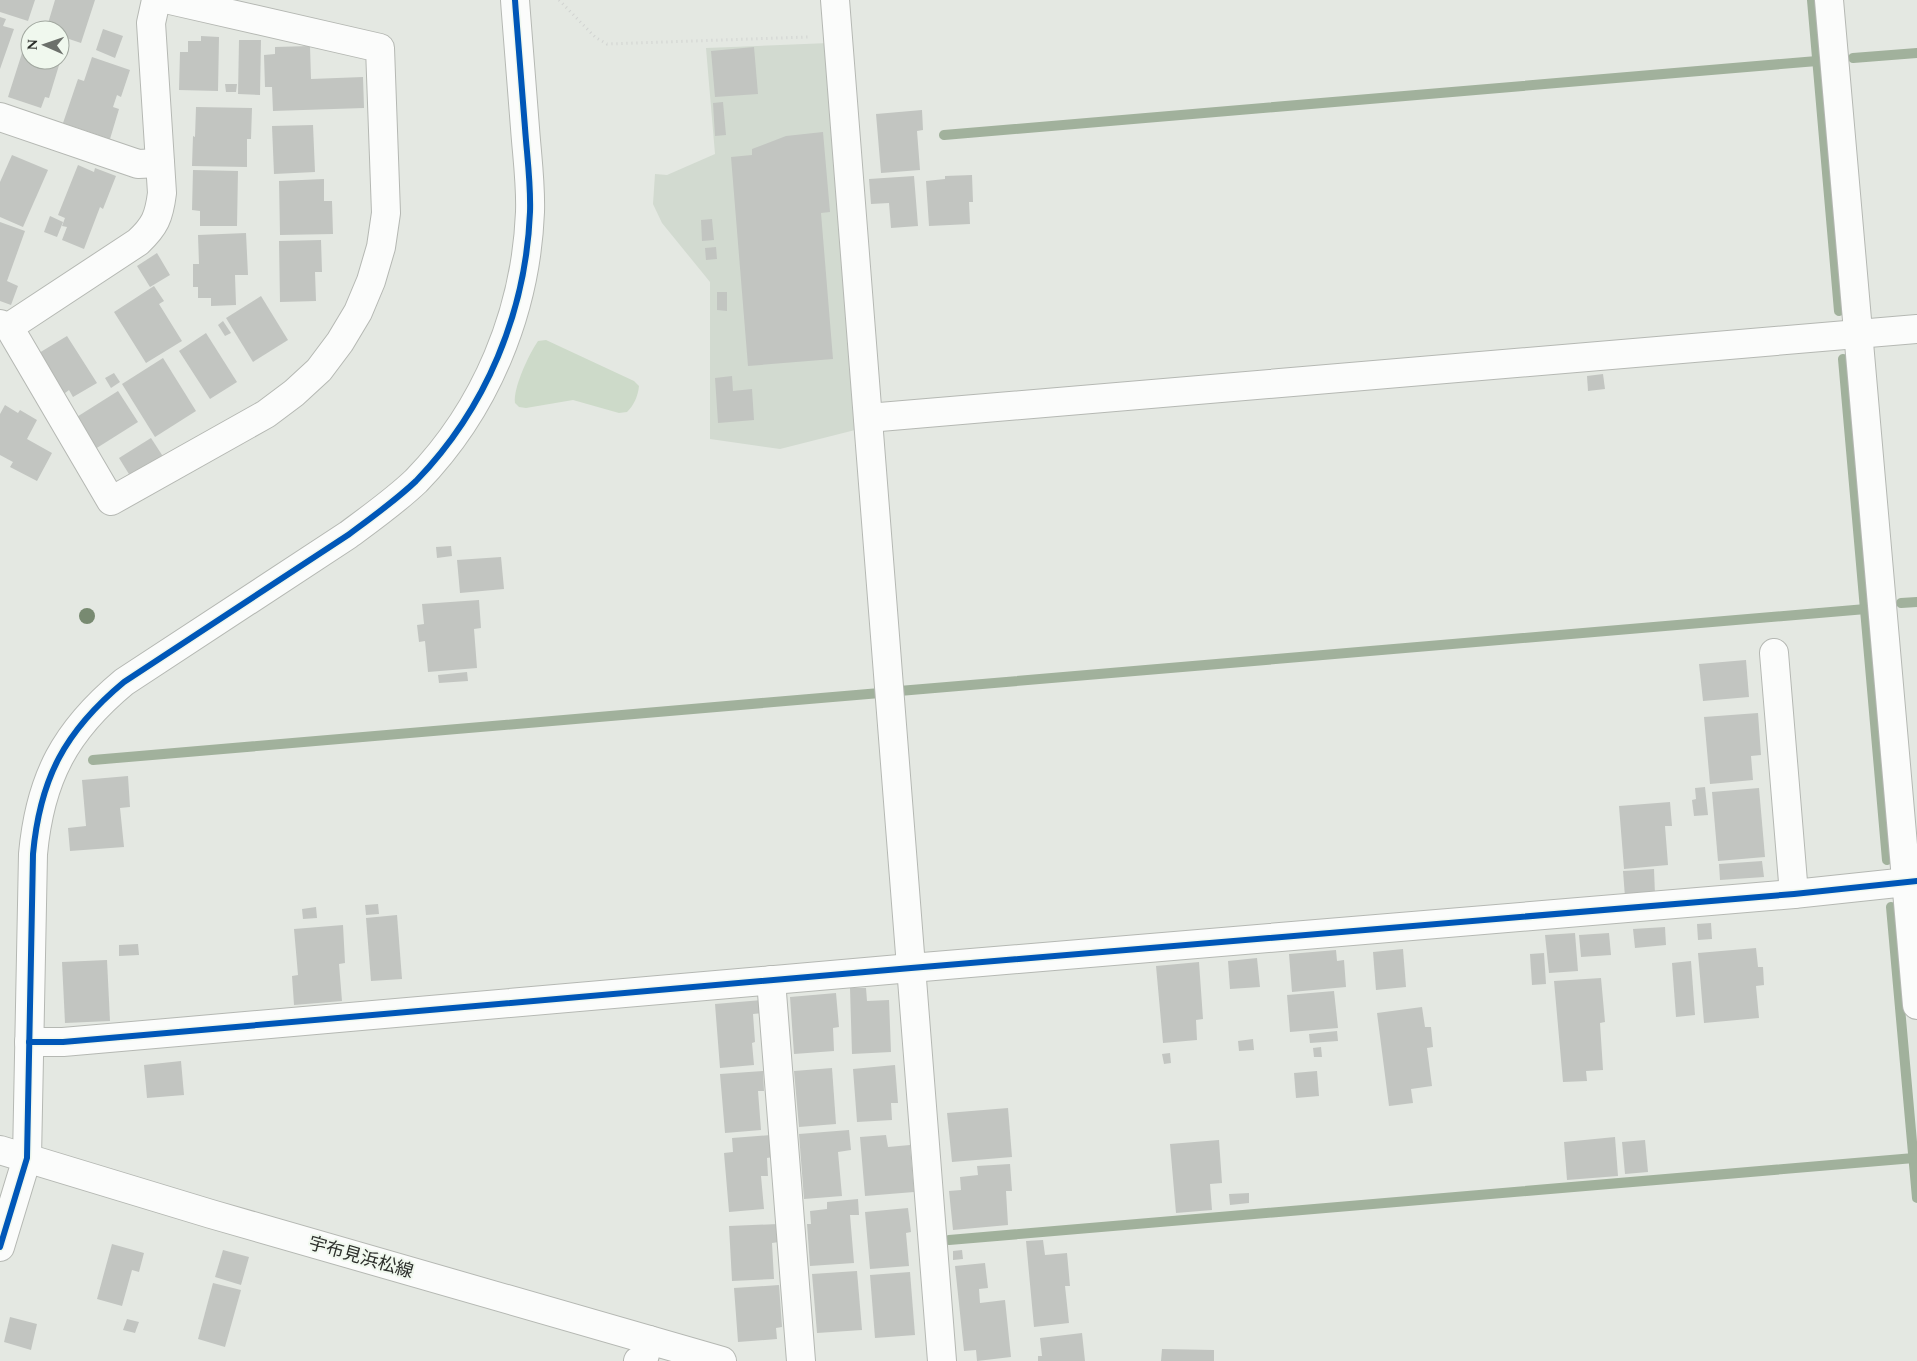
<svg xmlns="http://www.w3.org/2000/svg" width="1917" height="1361" font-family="Spectral,'Noto Sans JP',serif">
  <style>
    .built { fill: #d2dad0 }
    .green { fill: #cddac9 }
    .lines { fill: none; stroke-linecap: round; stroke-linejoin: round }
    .stream { stroke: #a1b19c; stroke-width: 10 }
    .building { fill: #c2c5c1 }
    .minor-casing { stroke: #b5b8b3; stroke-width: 30 }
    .tertiary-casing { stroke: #b5b8b3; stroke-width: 30 }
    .secondary-casing { stroke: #b5b8b3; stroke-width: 30 }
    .path { stroke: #d1d3d1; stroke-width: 3; stroke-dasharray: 1 4; stroke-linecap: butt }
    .minor { stroke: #fbfcfb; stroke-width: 28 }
    .tertiary { stroke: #fbfcfb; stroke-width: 28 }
    .secondary { stroke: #fbfcfb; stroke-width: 28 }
    .cycleway-casing { stroke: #f0f8ee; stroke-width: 9 }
    .cycleway { stroke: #0057b8; stroke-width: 6 }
    .tree { fill: #788a71 }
    .labels { text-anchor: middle; stroke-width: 4; stroke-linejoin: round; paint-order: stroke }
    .street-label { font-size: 18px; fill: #2c2f2b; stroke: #f0f8ee }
  </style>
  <rect width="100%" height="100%" fill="#e4e8e2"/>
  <!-- built -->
  <path class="built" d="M829 43 859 429 780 449 710 439V282L662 223 653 204 655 174 667 175 715 154 706 48Z"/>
  <!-- green -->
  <path class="green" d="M546 340 634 381 639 386C638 396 634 405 627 412L619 413 573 400 526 408 519 407 515 403C513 388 529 354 538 341Z"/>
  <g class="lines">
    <!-- stream -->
    <g class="stream">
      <path d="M1812 0 1839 311"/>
      <path d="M1853 58 1917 53"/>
      <path d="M944 135 1817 61"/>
      <path d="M1843 359 1887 860"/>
      <path d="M1901 603 1917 602"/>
      <path d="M899 691 1866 609"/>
      <path d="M93 760 880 693"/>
      <path d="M1891 907 1917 1198"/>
      <path d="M949 1240 1914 1158"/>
    </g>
  </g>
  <!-- building -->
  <g class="building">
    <path d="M0 0H35L28 21 0 12Z"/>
    <path d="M55 0H95L81 43 60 36V30H46Z"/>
    <path d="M0 17 6 19 3 26 14 29 0 69Z"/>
    <path d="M103 29 123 36 115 58 96 50Z"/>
    <path d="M201 36 219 37 218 91 179 90 180 52H188V41H201Z"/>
    <path d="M239 40H261L260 95 238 94Z"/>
    <path d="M310 46 311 79 363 77 364 108 273 111 272 87H265L264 55 275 54V47Z"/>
    <path d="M754 47 758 94 715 97 711 51Z"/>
    <path d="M23 50 30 52V60H54L60 62 49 98 45 97 41 108 8 97Z"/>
    <path d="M92 57 130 70 121 97 117 95 113 107 119 109 110 139 63 123 78 79 84 81Z"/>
    <path d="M225 84H237L236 92H226Z"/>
    <path d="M723 102 726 135 715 136 713 103Z"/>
    <path d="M196 107 252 108 251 139H247V167L192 166 193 136 195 137Z"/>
    <path d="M922 110 923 130 917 131 920 170 881 173 876 114Z"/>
    <path d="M313 125 315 172 274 174 272 126Z"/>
    <path d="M823 132 830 212 821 213 833 359 748 366 731 157 752 155V149L786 136Z"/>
    <path d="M12 155 48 170 23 227 0 217V182Z"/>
    <path d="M78 165 94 172 95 168 116 176 103 209 100 207 84 249 62 240 67 227 62 226 65 218 58 215Z"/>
    <path d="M193 170 238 171 237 226H200V211L192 210Z"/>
    <path d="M972 175 973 202H969L970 224 929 226 926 181 945 179V176Z"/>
    <path d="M914 176 918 226 891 228 889 203 871 204 869 179Z"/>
    <path d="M324 179V201H332L333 234 280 235 279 181Z"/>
    <path d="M50 216 63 222 57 237 44 232Z"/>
    <path d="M712 219 714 240 702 241 701 220Z"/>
    <path d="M0 222 25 231 7 281 18 286 11 305 0 301Z"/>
    <path d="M246 233 248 275H235L236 305 211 306V298H198V287H193V264H199L198 235Z"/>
    <path d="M321 240 322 272H315L316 301 280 302 279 241Z"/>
    <path d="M716 247 717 259 706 260 705 248Z"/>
    <path d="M157 253 170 275 150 287 137 266Z"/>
    <path d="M154 286 164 301 159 304 182 341 146 363 114 312Z"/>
    <path d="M717 292H727V311L717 310Z"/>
    <path d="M261 296 288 340 253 362 226 318Z"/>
    <path d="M223 321 231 333 225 336 218 325Z"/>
    <path d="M206 333 237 382 210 399 179 351Z"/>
    <path d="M67 336 97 383 73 397 69 390 61 396 39 353Z"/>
    <path d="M163 358 196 411 155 437 122 384Z"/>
    <path d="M114 373 120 382 111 388 105 378Z"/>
    <path d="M1603 374 1605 389 1588 391 1587 376Z"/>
    <path d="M732 376 733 391 752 389 754 420 718 423 715 378Z"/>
    <path d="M118 391 138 422 92 451 72 420Z"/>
    <path d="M5 405 18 413 20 410 37 420 27 439 52 453 37 481 10 467 13 462 0 455V414Z"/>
    <path d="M151 438 164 458 132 479 119 458Z"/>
    <path d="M451 546 452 556 437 558 436 547Z"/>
    <path d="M501 557 504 589 460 593 457 560Z"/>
    <path d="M479 600 481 628 474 629 477 668 428 672 425 641 419 642 417 625 424 624 422 604Z"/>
    <path d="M1746 660 1749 697 1703 701 1699 664Z"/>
    <path d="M467 672 468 681 439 683 438 675Z"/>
    <path d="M1758 713 1761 755 1751 756 1753 780 1710 784 1704 717Z"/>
    <path d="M128 776 130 807 120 808 124 847 70 851 68 828 86 826 82 780Z"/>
    <path d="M1705 787 1708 815 1694 816 1692 800 1696 799 1695 788Z"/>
    <path d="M1759 788 1765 857 1718 861 1712 792Z"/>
    <path d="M1670 802 1672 826H1665L1668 865 1624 869 1619 806Z"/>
    <path d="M1762 861 1764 877 1720 880 1719 864Z"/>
    <path d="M1654 869 1655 895 1625 897 1623 871Z"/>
    <path d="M378 904 379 914 366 915 365 905Z"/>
    <path d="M316 907 317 918 303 919 302 909Z"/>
    <path d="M397 915 402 979 371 981 366 918Z"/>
    <path d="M1711 923 1712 939 1698 940 1697 924Z"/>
    <path d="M343 925 345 963 339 964 342 1001 294 1005 292 976 298 975 294 929Z"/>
    <path d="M1665 927 1666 945 1635 948 1633 929Z"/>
    <path d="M1575 933 1578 971 1549 973 1545 935Z"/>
    <path d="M1609 933 1611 955 1581 957 1579 935Z"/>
    <path d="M138 944 139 955 119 956V945Z"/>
    <path d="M1756 948 1758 967H1763L1764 985 1756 986 1759 1018 1704 1023 1698 953Z"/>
    <path d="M1403 949 1406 987 1376 990 1373 952Z"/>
    <path d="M1336 950 1337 961 1344 960 1346 987 1292 992 1289 954Z"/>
    <path d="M1544 953 1546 984 1532 985 1530 954Z"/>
    <path d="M1257 958 1260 987 1230 989 1228 961Z"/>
    <path d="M107 960 110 1021 65 1023 62 962Z"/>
    <path d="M1691 961 1695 1015 1676 1017 1672 963Z"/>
    <path d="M1199 962 1203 1019 1196 1020 1197 1040 1163 1043 1156 966Z"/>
    <path d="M1601 978 1605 1022 1600 1023 1603 1070 1586 1071 1587 1081 1563 1082 1554 981Z"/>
    <path d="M850 988H866L867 1001 889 1000 891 1052 852 1054Z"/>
    <path d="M1334 991 1338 1028 1290 1032 1287 995Z"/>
    <path d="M836 993 839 1027 833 1028 834 1051 794 1054 790 997Z"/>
    <path d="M762 1000 763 1013 753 1014 755 1042 752 1043 754 1065 720 1068 715 1004Z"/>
    <path d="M1422 1007 1425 1027H1431L1433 1047 1427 1048 1432 1086 1411 1089 1413 1103 1389 1106 1377 1013Z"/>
    <path d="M1337 1031 1338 1041 1310 1043 1309 1034Z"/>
    <path d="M1253 1039 1254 1050 1239 1051 1238 1041Z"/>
    <path d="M1321 1047 1322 1057H1314L1313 1048Z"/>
    <path d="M1170 1053 1171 1063 1164 1064 1162 1054Z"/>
    <path d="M181 1061 184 1095 147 1098 144 1065Z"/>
    <path d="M895 1065 898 1103H891L892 1120 857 1122 853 1069Z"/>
    <path d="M832 1068 836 1124 799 1127 794 1071Z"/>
    <path d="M763 1071 764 1091H758L761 1130 725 1133 720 1074Z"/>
    <path d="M1317 1071 1319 1096 1296 1098 1294 1073Z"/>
    <path d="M1008 1108 1012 1157 952 1162 947 1113Z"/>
    <path d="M849 1130 851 1150 838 1152 842 1196 804 1199 799 1134Z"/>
    <path d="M771 1135 773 1157 767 1158 768 1176H761L764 1209 729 1212 724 1153 733 1152 732 1138Z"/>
    <path d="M886 1135 888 1147 910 1145 914 1192 865 1196 860 1137Z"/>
    <path d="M1615 1137 1618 1176 1567 1180 1564 1142Z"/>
    <path d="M1219 1140 1222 1183 1210 1184 1212 1210 1176 1213 1170 1144Z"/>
    <path d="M1645 1140 1648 1172 1625 1174 1622 1142Z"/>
    <path d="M1010 1164 1012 1191H1006L1008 1225 953 1230 949 1191 961 1190 960 1177 978 1175 977 1166Z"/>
    <path d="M1249 1193V1203L1230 1205 1229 1194Z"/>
    <path d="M858 1199 859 1215H850L854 1263 810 1266 807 1224H811L810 1211 827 1209V1202Z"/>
    <path d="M908 1208 911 1232 906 1233 909 1266 870 1269 865 1212Z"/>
    <path d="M778 1224 779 1242 772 1243 774 1279 732 1281 729 1226Z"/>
    <path d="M1043 1240 1045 1255 1067 1253 1070 1286H1065L1069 1323 1034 1327 1026 1241Z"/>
    <path d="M112 1244 144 1253 139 1272 132 1270 122 1306 97 1299Z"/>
    <path d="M223 1250 249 1257 241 1285 215 1277Z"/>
    <path d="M962 1250 963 1259 953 1260V1251Z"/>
    <path d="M985 1263 988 1288 979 1289 980 1303 1005 1300 1011 1357 977 1361 976 1350 964 1351 955 1266Z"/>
    <path d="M857 1271 862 1330 817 1333 812 1274Z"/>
    <path d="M910 1272 915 1335 875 1338 870 1275Z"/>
    <path d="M213 1283 241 1290 225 1347 198 1339Z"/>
    <path d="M779 1285 782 1327 776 1328 777 1339 738 1342 734 1288Z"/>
    <path d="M10 1317 37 1324 31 1350 4 1342Z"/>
    <path d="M127 1319 139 1322 135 1333 123 1330Z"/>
    <path d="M1082 1333 1085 1361H1038V1356H1042L1040 1338Z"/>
    <path d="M1162 1349 1214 1350V1361H1161Z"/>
  </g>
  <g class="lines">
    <defs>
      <g id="minor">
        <path d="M835 0 942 1361"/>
        <path d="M1829 0 1917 1005"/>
        <path d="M0 117 138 164 160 163"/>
        <path d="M0 324 9 327 138 242C155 226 159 217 162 193L151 23 156 0"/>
        <path d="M9 327 111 501 266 414 294 393 319 370 340 342 358 312 371 281 381 247 386 213 380 48 170 0"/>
        <path d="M868 418 1917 329"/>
        <path d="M1774 653 1794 894"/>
        <path d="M771 980 801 1361"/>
        <path d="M29 1042H63L911 968 1794 894 1917 881"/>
        <path d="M638 1361 644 1358 649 1340"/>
      </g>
      <path id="tertiary" d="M0 1247 27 1158 33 854C40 778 65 731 124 682L348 535C371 518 395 501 416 481 486 409 526 312 530 212 531 184 527 156 525 128 522 86 518 43 515 0"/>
      <path id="secondary" d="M0 1150 211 1214 722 1361"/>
    </defs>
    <!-- minor casing -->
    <use href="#minor" class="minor-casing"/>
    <!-- tertiary casing -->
    <use href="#tertiary" class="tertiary-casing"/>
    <!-- secondary casing -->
    <use href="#secondary" class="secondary-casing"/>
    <!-- path -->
    <path class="path" d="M559 0 595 37 607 44 808 37"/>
    <!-- minor -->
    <use href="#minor" class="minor"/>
    <!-- tertiary -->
    <use href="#tertiary" class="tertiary"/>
    <!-- secondary -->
    <use href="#secondary" class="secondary"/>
    <defs>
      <g id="cycleway">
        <path d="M29 1042H63L911 968 1794 894 1917 881"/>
        <path d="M0 1247 27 1158 33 854C40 778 65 731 124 682L348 535C371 518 395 501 416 481 486 409 526 312 530 212 531 184 527 156 525 128 522 86 518 43 515 0"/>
      </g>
    </defs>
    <!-- cycleway casing -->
    <use href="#cycleway" class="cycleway-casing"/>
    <!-- cycleway -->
    <use href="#cycleway" class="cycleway"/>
  </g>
  <!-- trees -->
  <circle class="tree" cx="87" cy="616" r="8"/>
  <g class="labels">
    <!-- street labels -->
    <g class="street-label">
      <text transform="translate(361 1257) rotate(16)" y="6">宇布見浜松線</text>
    </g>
  </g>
  <!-- north arrow -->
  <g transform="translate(45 45) rotate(272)"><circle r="24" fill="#f0f8ee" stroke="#a2a8a0"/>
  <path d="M0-4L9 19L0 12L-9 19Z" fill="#6c706b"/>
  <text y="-8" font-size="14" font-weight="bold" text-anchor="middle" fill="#2c2f2b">N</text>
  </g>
</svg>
